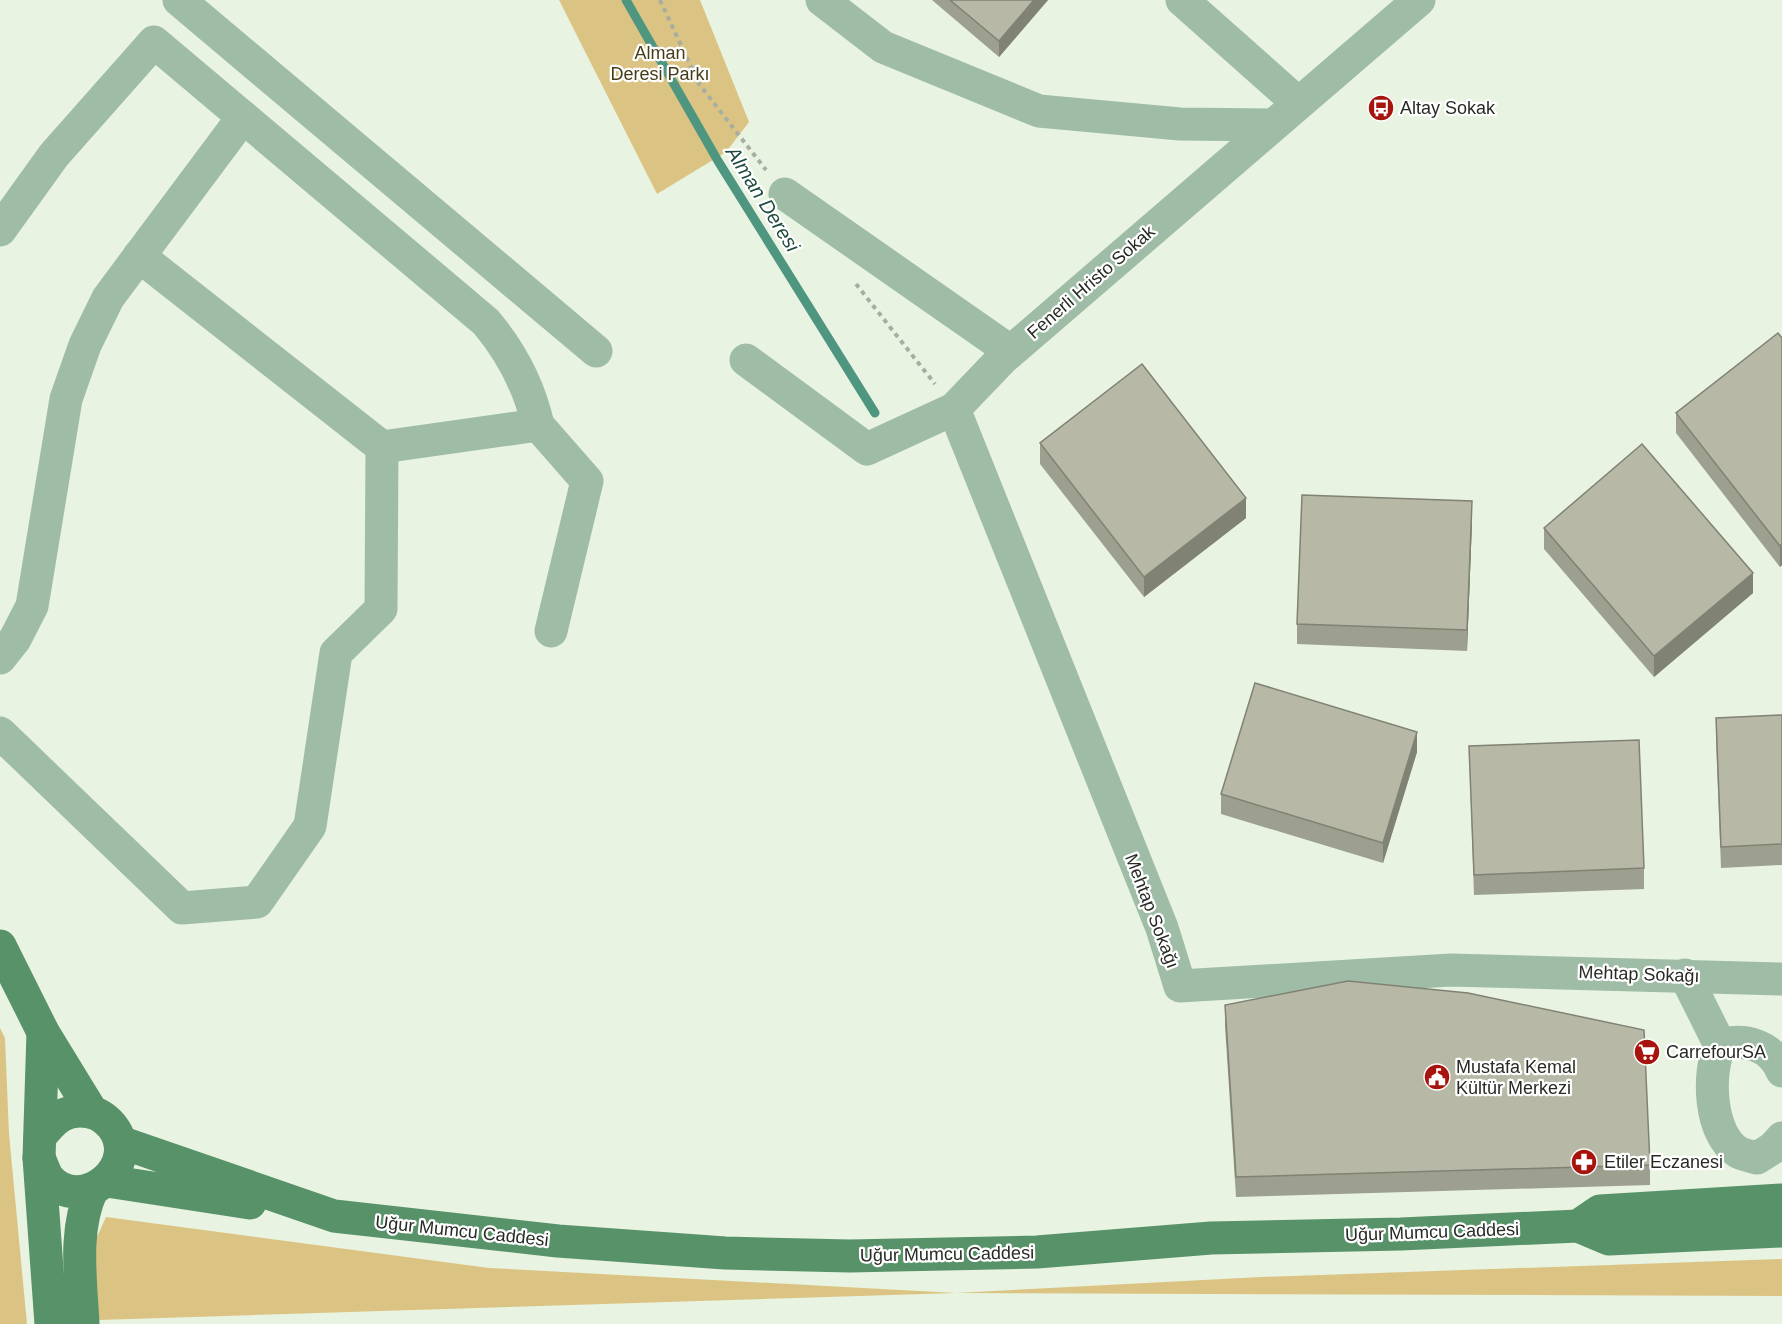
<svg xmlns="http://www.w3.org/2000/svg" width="1782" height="1324" font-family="Helvetica,sans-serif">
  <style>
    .green { fill: #dbc483 }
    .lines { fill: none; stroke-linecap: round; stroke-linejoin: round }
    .stream { stroke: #4f9681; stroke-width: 9 }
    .path { stroke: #a7aea0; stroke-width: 4; stroke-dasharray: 4.5 4.5; stroke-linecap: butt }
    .minor { stroke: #9fbda6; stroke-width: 33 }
    .major { stroke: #589269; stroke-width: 33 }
    .wall { fill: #9d9f8f }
    .shaded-wall { fill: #808274 }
    .building { fill: #b7b9a6; stroke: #808274; stroke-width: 1.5 }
    .labels { text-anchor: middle; stroke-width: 4.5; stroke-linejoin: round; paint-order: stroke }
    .park-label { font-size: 18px; fill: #473c19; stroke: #fff }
    .poi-label { font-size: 18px; fill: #282b25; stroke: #fff; text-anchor: start }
    .street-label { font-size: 18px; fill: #282b25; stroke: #fff }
    .water-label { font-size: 20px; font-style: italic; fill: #1e4a3e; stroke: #fff }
  </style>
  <rect width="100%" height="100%" fill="#e9f3e1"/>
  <!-- green -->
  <g class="green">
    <path d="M559 0H700L749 122 726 152 657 194Z"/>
    <path d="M0 1028 5 1038 9 1134 27 1324H0Z"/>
    <path d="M106 1217 489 1268 956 1293 1261 1277 1782 1259V1296L956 1293 98 1320 93 1246Z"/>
  </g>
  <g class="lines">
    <!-- stream -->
    <path class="stream" d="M626 0 718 161 875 413"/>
    <!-- path -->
    <g class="path">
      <path d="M660 0 699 84 766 170"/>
      <path d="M856 284 935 384"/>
    </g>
    <!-- minor -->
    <g class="minor">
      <path d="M179 0 596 351"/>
      <path d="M822 0 883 47 1039 111 1180 124 1273 125"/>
      <path d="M1182 0 1298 103"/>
      <path d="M785 194 1010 351"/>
      <path d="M0 230 54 155 154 42 486 322C512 353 529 385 538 425"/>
      <path d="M746 360 867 449 954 409 1002 359 1419 0"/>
      <path d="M954 409 1162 928 1180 986 1451 970 1782 979"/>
      <path d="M382 447 538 425 587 481 551 631"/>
      <path d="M0 658 15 639 32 606 66 399 85 345 108 298 243 117"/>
      <path d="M0 733 182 908 257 902 310 826 336 653 381 609 382 447 139 256"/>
      <path d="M1685 975 1720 1045"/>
      <path d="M1782 1071C1771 1045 1745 1038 1720 1045 1707 1073 1709 1134 1738 1152 1743 1155 1751 1156 1757 1158L1773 1148 1782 1138"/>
    </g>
    <!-- major -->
    <g class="major">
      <path d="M0 946 43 1032 92 1112"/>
      <path d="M43 1032 39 1158 51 1324"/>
      <path d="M120 1142 334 1216 558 1241 725 1253 850 1256 1037 1252 1211 1238 1401 1234 1578 1226 1600 1211 1782 1200"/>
      <path d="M39 1158C42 1164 45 1174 49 1179 82 1216 143 1165 112 1126 106 1119 98 1113 89 1112 66 1107 53 1120 40 1137"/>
      <path d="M107 1181 250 1203"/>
      <path d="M1578 1226 1609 1239 1782 1231"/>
      <path d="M83 1324C81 1281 73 1230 92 1190"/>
    </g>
  </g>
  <!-- wall -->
  <g class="wall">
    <path d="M932 0H1048L999 57Z"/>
    <path d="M1782 338V565L1780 567 1676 433V413Z"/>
    <path d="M1040 443 1246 518 1144 597 1040 464Z"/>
    <path d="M1472 522 1467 651 1297 644V624Z"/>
    <path d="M1544 528 1753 593 1654 677 1544 549Z"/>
    <path d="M1782 715V865L1721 868 1716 739V718Z"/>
    <path d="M1469 746 1644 868V889L1474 895Z"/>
    <path d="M1417 752 1383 863 1221 814V794Z"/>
    <path d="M1225 1005 1650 1165V1185L1236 1197 1225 1026Z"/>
  </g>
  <!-- shaded-wall -->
  <g class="shaded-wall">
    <path d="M1034 0H1048L999 57V41Z"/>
    <path d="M1246 498V518L1144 597V577Z"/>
    <path d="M1472 501V522L1467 651V630Z"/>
    <path d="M1782 544V565L1780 567V546Z"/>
    <path d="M1753 573V593L1654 677V656Z"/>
    <path d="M1417 732V752L1383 863V843Z"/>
  </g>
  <!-- building -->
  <g class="building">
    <path d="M950 0H1034L999 41Z"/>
    <path d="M1778 333 1782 338V544L1780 546 1676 413Z"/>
    <path d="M1142 364 1246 498 1144 577 1040 443Z"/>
    <path d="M1642 444 1753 573 1654 656 1544 528Z"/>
    <path d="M1302 495 1472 501 1467 630 1297 624Z"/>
    <path d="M1255 683 1417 732 1383 843 1221 794Z"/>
    <path d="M1782 715V844L1721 847 1716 718Z"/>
    <path d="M1639 740 1644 868 1474 875 1469 746Z"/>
    <path d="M1348 981 1468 993 1644 1030 1650 1165 1236 1177 1225 1005Z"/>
  </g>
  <!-- icons -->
  <defs>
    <symbol id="bus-disc" viewBox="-11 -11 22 22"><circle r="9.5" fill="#a7130d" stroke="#fff"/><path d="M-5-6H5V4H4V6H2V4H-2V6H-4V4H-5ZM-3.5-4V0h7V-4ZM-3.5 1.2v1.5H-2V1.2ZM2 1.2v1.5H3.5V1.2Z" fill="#fff"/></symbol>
    <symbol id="supermarket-disc" viewBox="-11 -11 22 22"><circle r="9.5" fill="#a7130d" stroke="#fff"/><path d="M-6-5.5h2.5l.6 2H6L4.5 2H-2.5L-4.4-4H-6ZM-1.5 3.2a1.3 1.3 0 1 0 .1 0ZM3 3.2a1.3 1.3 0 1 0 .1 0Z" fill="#fff"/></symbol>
    <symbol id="civic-disc" viewBox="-11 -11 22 22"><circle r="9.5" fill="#a7130d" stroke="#fff"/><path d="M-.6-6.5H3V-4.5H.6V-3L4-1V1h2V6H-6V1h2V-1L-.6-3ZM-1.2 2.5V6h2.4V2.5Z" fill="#fff"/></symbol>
    <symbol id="pharmacy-disc" viewBox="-11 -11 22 22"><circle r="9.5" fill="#a7130d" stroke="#fff"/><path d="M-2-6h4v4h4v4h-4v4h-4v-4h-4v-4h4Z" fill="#fff"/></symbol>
  </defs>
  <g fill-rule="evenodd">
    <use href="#bus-disc" x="1366" y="93" width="30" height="30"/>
    <use href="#supermarket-disc" x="1632" y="1037" width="30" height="30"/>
    <use href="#civic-disc" x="1422" y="1062" width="30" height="30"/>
    <use href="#pharmacy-disc" x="1569" y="1147" width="30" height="30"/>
  </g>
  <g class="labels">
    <!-- park labels -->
    <g class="park-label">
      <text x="660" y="59">Alman<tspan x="660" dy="21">Deresi Parkı</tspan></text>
    </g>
    <!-- poi labels -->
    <g class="poi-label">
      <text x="1400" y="114">Altay Sokak</text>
      <text x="1666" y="1058">CarrefourSA</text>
      <text x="1456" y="1073">Mustafa Kemal<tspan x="1456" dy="21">Kültür Merkezi</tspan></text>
      <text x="1604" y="1168">Etiler Eczanesi</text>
    </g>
    <!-- street labels -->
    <g class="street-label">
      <text transform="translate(1091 282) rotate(-41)" y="6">Fenerli Hristo Sokak</text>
      <text transform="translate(1152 911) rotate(69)" y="6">Mehtap Sokağı</text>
      <text transform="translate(1639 974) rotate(2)" y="6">Mehtap Sokağı</text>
      <text transform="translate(462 1231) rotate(6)" y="6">Uğur Mumcu Caddesi</text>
      <text transform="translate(1432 1232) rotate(-2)" y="6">Uğur Mumcu Caddesi</text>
      <text transform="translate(947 1254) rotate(-1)" y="6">Uğur Mumcu Caddesi</text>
    </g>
    <!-- water labels -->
    <g class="water-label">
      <text transform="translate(763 199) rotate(58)" y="7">Alman Deresi</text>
    </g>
  </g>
</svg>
